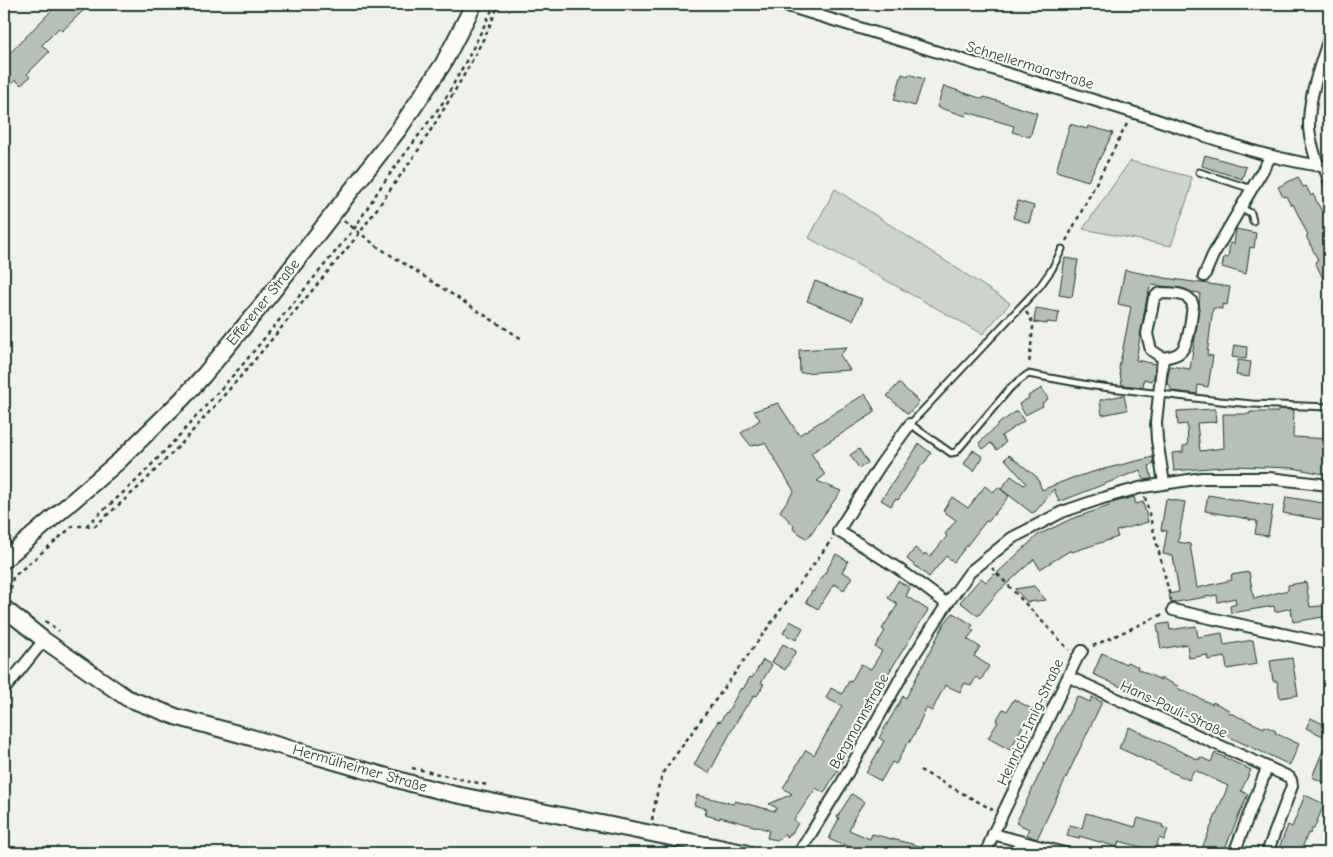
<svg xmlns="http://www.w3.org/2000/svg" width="1333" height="857" font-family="'Comic Neue',sans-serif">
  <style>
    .green { fill: #cdd3cd; stroke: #768880 }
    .building { fill: #b6bfb8; stroke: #1f3d34 }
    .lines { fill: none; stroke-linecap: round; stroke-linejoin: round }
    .lane-casing { stroke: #1f3d34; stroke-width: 9 }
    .street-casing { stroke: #1f3d34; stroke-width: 14 }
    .secondary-casing { stroke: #1f3d34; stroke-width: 19 }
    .path { stroke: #1f3d34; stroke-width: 2.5; stroke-dasharray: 4 4; stroke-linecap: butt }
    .lane { stroke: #fdfcf7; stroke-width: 5 }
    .street { stroke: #fdfcf7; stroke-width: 10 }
    .secondary { stroke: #fdfcf7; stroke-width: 15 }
    .labels { text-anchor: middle; stroke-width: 4; stroke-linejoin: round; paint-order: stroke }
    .street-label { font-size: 15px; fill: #1f3d34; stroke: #fdfcf7 }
  </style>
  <rect width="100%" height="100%" fill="#f0f1eb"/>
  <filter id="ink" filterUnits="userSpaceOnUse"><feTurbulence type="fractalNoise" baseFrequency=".02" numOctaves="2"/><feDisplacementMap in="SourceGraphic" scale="10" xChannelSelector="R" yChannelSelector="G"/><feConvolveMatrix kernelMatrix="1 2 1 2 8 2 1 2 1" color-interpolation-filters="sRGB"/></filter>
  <g filter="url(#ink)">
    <!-- green -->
    <g class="green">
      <path d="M1130 161 1191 177 1190 191 1171 246 1083 229Z"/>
      <path d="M835 189 1010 303 983 334 809 238Z"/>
    </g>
    <!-- building -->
    <g class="building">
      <path d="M58 4H90L62 31 59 28 42 45 49 52 27 74 30 77 21 85 16 80 11 84 4 77V59Z"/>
      <path d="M902 74 908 76 909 74 924 79 915 106 894 100Z"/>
      <path d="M944 86 983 99 984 97 1037 113 1030 137 1012 132 1014 126 967 112 966 116 937 107Z"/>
      <path d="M1070 124 1087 129 1088 126 1113 133 1088 181 1056 171Z"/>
      <path d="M1205 155 1246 167 1242 179 1202 166Z"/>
      <path d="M1298 177 1303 187 1306 186 1311 196 1313 194 1329 226V291L1315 262 1318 260 1306 236 1308 235 1293 204 1291 206 1286 196 1283 197 1278 187Z"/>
      <path d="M1018 201 1034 206 1029 223 1013 218Z"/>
      <path d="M1236 229 1256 233 1254 248 1250 247 1246 274 1222 267 1224 257 1228 258 1230 243 1234 244Z"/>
      <path d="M1065 258 1078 260 1072 297 1059 295Z"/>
      <path d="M1125 270 1165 278 1230 287 1227 305 1222 304V309L1213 308 1207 355 1213 356 1208 387 1198 385 1197 394 1172 391 1167 381 1170 366 1190 369 1197 325 1200 293 1191 292 1181 288 1151 285 1147 297 1136 360 1155 364 1154 377 1151 381 1144 379 1143 387 1122 385 1119 368 1131 307 1118 304Z"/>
      <path d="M815 281 862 299 853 320 807 301Z"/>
      <path d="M1036 308 1059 312 1057 323 1047 322V324L1034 322Z"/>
      <path d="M1234 345 1247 347 1246 359 1232 357Z"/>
      <path d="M848 347 840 355 850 370 800 373 799 350Z"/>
      <path d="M1238 360 1251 362 1249 377 1236 375Z"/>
      <path d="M899 383 919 402 908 414 887 396Z"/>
      <path d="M1042 388 1048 399 1042 403 1043 406 1025 415 1019 404 1029 398 1028 396Z"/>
      <path d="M865 394 874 409V413L811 453 825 475 817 481 841 491 807 539 793 529 794 526 780 511 794 491 765 443 751 446 741 433 760 420 754 411 778 403 799 435Z"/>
      <path d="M1124 395 1127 410 1102 415 1100 400Z"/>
      <path d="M1215 409 1216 422 1197 423 1200 451 1224 448 1223 414H1250V412H1278V409L1294 410 1293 437 1329 439V475L1293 468 1233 466 1174 471 1172 453 1183 452V446L1188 445 1187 424 1178 425 1177 411Z"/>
      <path d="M1017 411 1024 421 1001 436 1006 442 997 450 991 443 983 449 979 443 1001 422Z"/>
      <path d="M919 444 931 453 923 465 922 464 898 500 895 499 891 506 881 500Z"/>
      <path d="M859 449 868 463 859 468 850 455Z"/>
      <path d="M973 450 983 457 974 471 964 464Z"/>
      <path d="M1009 455 1037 477 1042 490 1072 478 1100 470 1153 457 1154 464 1149 466 1152 479 1144 480 1140 470 1059 502 1054 489 1036 511 1032 513 1001 489 1011 476 1024 485 1026 483 1005 459Z"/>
      <path d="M985 486 993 492 998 487 1009 496 988 522 986 521 954 562 946 556 929 577 907 559 915 548 924 555 925 553 930 557 947 536 945 534 956 520 943 511 952 497 968 508Z"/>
      <path d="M1208 495 1273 506 1268 536 1255 534 1257 521 1249 520V519L1205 511Z"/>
      <path d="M1134 497 1136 504 1143 502 1148 522 1116 531 1118 537 1072 552 1071 550 1040 569 1034 559 998 592 978 616 960 602 981 578 986 582 994 574 995 575 1038 535 1071 519 1109 506 1108 504Z"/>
      <path d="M1286 497 1329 504V521L1283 513Z"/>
      <path d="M1166 499 1185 502 1178 542 1190 544 1197 588 1232 580 1231 575 1249 572 1254 599 1288 590V585L1306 582 1310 607 1329 605V616L1293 622 1291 608 1275 612 1274 606 1231 613 1230 606 1236 604 1235 598 1218 602 1217 595 1171 603 1169 594 1179 592 1173 556 1163 554 1167 531 1161 530Z"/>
      <path d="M836 554 848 561 842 572 852 577 844 590 834 584 818 609 806 602 812 591 813 592 821 578H822Z"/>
      <path d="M898 581 910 588 906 596 928 610 888 674 887 677 888 678 862 721 864 722 850 745 835 776H834L824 793 816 788 794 820 798 823 793 832 787 837 785 834 777 840 767 838 769 830 720 817V819L705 815 707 809 694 805 697 795 734 804 735 801 775 811 777 808 769 804 792 794 783 788 806 750 814 755 842 706 826 698 831 688 842 694 849 681 851 682 861 664 871 669 882 651 875 647 885 631 882 629 898 604 888 598Z"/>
      <path d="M1034 586 1046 600 1027 602 1015 589Z"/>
      <path d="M953 613 973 625 970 629 974 631 967 639 980 647 974 656 989 666 981 680 976 677 971 686 965 683 960 692 945 685 932 711 926 708 915 733 909 743 908 742 896 764 892 762 881 781 866 773 884 741 879 738 903 696 906 698 944 624Z"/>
      <path d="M790 621 803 628 796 640 783 633Z"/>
      <path d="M1169 623 1170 630 1196 626 1198 637 1222 633 1224 645 1253 640 1257 664 1227 669 1225 657 1208 660 1207 655 1189 658 1187 644 1161 649 1157 625Z"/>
      <path d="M783 644 796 651 785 670 772 662Z"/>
      <path d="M1102 653 1126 664 1127 662 1132 664 1138 667 1137 669 1161 680V678L1178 686 1177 688 1212 704 1213 702 1229 710 1228 712 1264 728 1265 726 1276 731 1275 733 1299 744 1290 765 1093 674Z"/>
      <path d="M1292 658 1298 695 1280 698 1277 681H1273L1270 661Z"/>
      <path d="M763 660 772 665 761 683 764 684 757 696 754 695 748 706 747 705 738 719 709 773 694 765 718 721 720 722 726 712 727 713 741 688 743 689 750 677 752 678Z"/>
      <path d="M1077 696 1090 702 1092 697 1102 702 1037 839 1032 837 1026 834 1029 829 1016 823Z"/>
      <path d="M1014 699 1035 711 1028 724 1025 722 1010 750 988 738 998 722 996 721 1003 709 1007 711Z"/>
      <path d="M1311 718 1327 726 1323 736 1306 728Z"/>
      <path d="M1129 727 1199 760 1200 757 1211 762 1215 753 1251 770 1241 791 1248 794 1223 853H1200L1228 786 1194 770 1189 780 1119 748Z"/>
      <path d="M1329 736V785L1312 777Z"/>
      <path d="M852 794 864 802 855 816 849 830 870 839 872 834 932 849V853H866L843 844 842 845 829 839 839 818 837 817Z"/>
      <path d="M1305 795 1324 804 1314 829H1312L1310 834 1308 833 1300 853H1277L1288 825 1292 827Z"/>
      <path d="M1086 813 1135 827 1138 818 1163 825 1162 827 1168 829 1164 840 1159 838 1155 851 1119 841 1117 847 1079 836V839L1067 836 1070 825 1082 828Z"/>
    </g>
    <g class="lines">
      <defs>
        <g id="lane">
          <path d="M1199 172 1252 189"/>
          <path d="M1241 208 1251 213 1253 221"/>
          <path d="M1062 249 1052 269 1040 286 910 424 951 453 956 452 1011 387 1028 374 1094 386 1220 401 1252 404 1329 407"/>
        </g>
        <g id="street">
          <path d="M781 4C898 40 1015 75 1132 112 1197 132 1262 159 1329 167"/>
          <path d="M1318 165C1314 153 1310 141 1309 128 1308 97 1320 67 1329 38"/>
          <path d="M1324 166 1329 181"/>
          <path d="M1204 276 1213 255 1271 156"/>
          <path d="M1161 293C1172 294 1189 292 1193 305 1191 317 1190 346 1179 353 1175 356 1168 357 1163 358L1151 350 1147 334 1154 298 1157 295Z"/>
          <path d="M1163 358 1156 422 1157 440 1164 483"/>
          <path d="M910 424 881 464 838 531C876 553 912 577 947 604"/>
          <path d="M1173 610 1329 644"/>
          <path d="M1069 677 1289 777 1291 780 1292 786 1267 853"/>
          <path d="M4 690 44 640"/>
          <path d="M993 834 1064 853"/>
          <path d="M799 853 839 788 909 663 947 604 970 572 1012 538 1062 512 1103 498 1143 487 1202 478H1269L1329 485"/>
          <path d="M986 853 993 834 1077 658 1082 651"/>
          <path d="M1234 853 1267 768"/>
        </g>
        <g id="secondary">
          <path d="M4 560 119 461 182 399 204 375 270 295 399 129 443 64 474 4"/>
          <path d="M4 608 44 640 127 698 177 717 239 734 413 784 453 794 649 833 746 853"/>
        </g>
      </defs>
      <!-- lane casing -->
      <use href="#lane" class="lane-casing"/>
      <!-- street casing -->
      <use href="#street" class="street-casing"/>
      <!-- secondary casing -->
      <use href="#secondary" class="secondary-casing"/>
      <!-- path -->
      <g class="path">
        <path d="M344 221 378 247 522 339"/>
        <path d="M1066 241 1128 122"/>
        <path d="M1026 312 1031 319 1033 327 1029 365"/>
        <path d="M1145 497 1171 600"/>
        <path d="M86 526 90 527 95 526 140 486 182 443 248 368 359 234 419 149 447 104 467 70 486 34 499 4"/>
        <path d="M992 568 1069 650"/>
        <path d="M8 596 10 594 13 577 73 526H86L136 481 177 438 244 363 354 229 382 185 444 101 469 56 495 4"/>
        <path d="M45 621 59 631"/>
        <path d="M1093 646 1163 614"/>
        <path d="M412 768 487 785"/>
        <path d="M920 770 993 810"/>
        <path d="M652 820 658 788 664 771 832 539"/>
      </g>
      <!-- lane -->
      <use href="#lane" class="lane"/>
      <!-- street -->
      <use href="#street" class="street"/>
      <!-- secondary -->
      <use href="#secondary" class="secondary"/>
    </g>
  </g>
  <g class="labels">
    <!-- street labels -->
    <g class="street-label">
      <text transform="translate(1030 65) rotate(17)" y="5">Schnellermaarstraße</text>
      <text transform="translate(263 302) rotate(-51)" y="5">Efferener Straße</text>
      <text transform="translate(1174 709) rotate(25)" y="5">Hans-Pauli-Straße</text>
      <text transform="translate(859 721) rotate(-61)" y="5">Bergmannstraße</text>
      <text transform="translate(1030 722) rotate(-65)" y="5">Heinrich-Imig-Straße</text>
      <text transform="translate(360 768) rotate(16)" y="5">Hermülheimer Straße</text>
    </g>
  </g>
  <!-- margin -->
  <rect width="1333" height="857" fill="none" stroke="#fdfcf7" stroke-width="20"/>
  <rect x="10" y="10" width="1313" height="837" fill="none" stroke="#1f3d34" stroke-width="2" filter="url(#ink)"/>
</svg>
